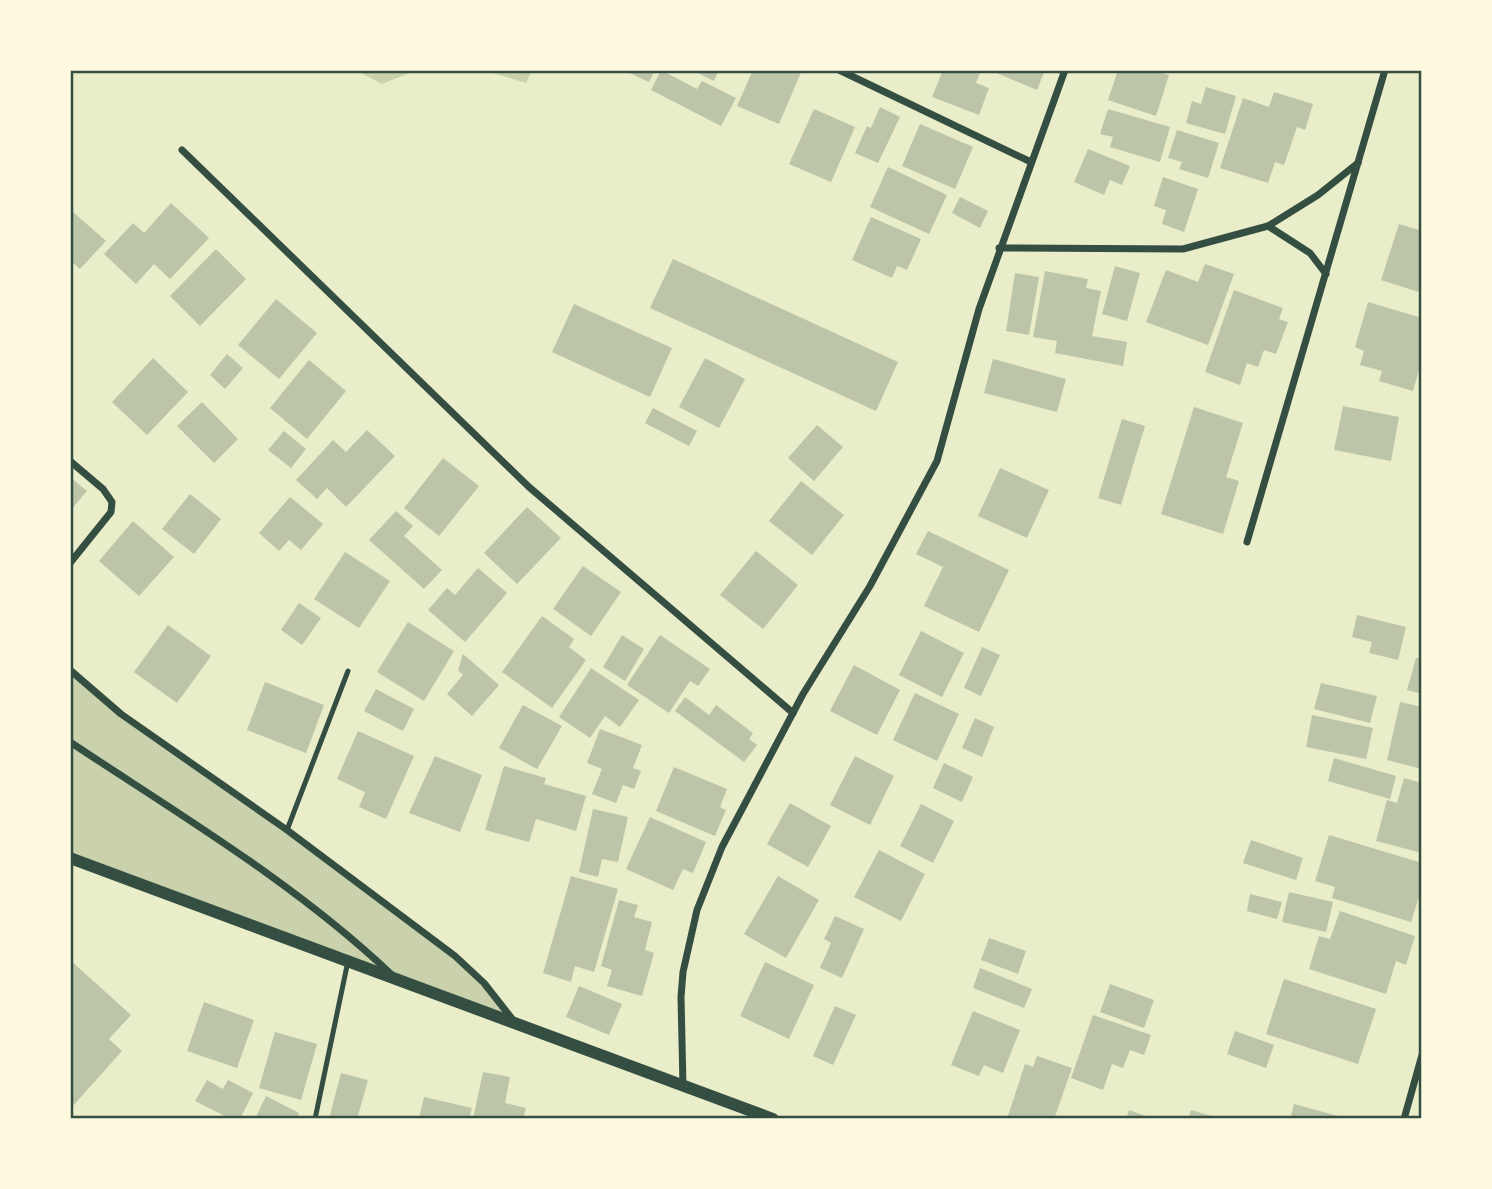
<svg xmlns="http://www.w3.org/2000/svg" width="1492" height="1189" font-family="Rubik,sans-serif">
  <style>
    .green { fill: #cad2ad }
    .building { fill: #bcc5a7 }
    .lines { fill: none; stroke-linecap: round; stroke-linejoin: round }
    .service { stroke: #344e41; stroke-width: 5 }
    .minor { stroke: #344e41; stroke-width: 7 }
    .tertiary { stroke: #344e41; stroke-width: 12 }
    .neatline { fill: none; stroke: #344e41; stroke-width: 2.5 }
  </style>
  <rect width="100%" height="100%" fill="#e9edc9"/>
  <!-- green -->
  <g class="green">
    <path d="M355 70H417L382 84Z"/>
    <path d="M483 70H532L526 83Z"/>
    <path d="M70 670 121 714 287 830 484 983 513 1021 70 858Z"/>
  </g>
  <!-- building -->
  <g class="building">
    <path d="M623 70H655L649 82Z"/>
    <path d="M661 70 697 89 702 81 736 98 721 126 651 90Z"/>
    <path d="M692 70H719L714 81Z"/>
    <path d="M753 70H802L779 124 737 106Z"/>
    <path d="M943 70H981L976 83 989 88 979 115 932 97Z"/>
    <path d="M995 70H1045L1037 90 994 72Z"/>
    <path d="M1118 70H1152L1169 75 1156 116 1108 100Z"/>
    <path d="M1206 87 1236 96 1225 134 1186 123 1192 101 1201 104Z"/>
    <path d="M1274 92 1313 104 1305 130 1297 127 1284 165 1275 162 1268 183 1220 168 1243 98 1269 107Z"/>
    <path d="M880 107 900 117 878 163 855 153 867 126 871 128Z"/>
    <path d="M814 109 855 127 831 182 789 164Z"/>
    <path d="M1108 109 1170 127 1160 162 1110 147 1113 137 1100 134Z"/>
    <path d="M920 124 973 147 955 189 902 166Z"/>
    <path d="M1177 130 1219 143 1208 178 1179 169 1182 162 1168 158Z"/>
    <path d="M1088 149 1130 166 1122 185 1110 180 1104 195 1074 182Z"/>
    <path d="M888 167 947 195 929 234 870 207Z"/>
    <path d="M1163 177 1198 189 1184 232 1162 224 1166 210 1154 206Z"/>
    <path d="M960 197 988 211 980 228 952 213Z"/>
    <path d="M171 203 209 238 170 279 154 264 136 284 104 254 133 223 144 233Z"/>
    <path d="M73 212 106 241 80 269 70 260V215Z"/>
    <path d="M871 217 921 239 907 270 897 266 892 278 852 260Z"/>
    <path d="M1399 224 1422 231V293L1381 280Z"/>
    <path d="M216 249 246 279 200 326 170 296Z"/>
    <path d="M673 259 898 362 876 411 650 308Z"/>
    <path d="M1205 264 1234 274 1208 345 1146 322 1166 270 1198 282Z"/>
    <path d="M1115 266 1140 273 1127 321 1102 314Z"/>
    <path d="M1045 271 1088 279 1086 288 1101 291 1092 336 1127 342 1123 366 1055 353 1057 341 1033 337Z"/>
    <path d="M1015 273 1039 277 1029 335 1006 331Z"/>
    <path d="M1234 290 1283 308 1279 319 1288 322 1276 354 1264 350 1258 367 1247 363 1240 385 1205 372Z"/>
    <path d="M276 299 317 333 279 379 238 345Z"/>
    <path d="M1368 302 1422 318V359L1413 391 1379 381 1382 371 1360 365 1364 351 1355 347Z"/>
    <path d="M574 304 672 348 650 397 552 352Z"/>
    <path d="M227 354 243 368 225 389 210 375Z"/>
    <path d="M153 358 188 392 147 435 112 402Z"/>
    <path d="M705 358 745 379 719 428 679 407Z"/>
    <path d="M993 359 1066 379 1057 412 984 393Z"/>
    <path d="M309 360 346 391 307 439 270 408Z"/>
    <path d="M202 402 238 439 214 463 177 426Z"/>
    <path d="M1343 406 1399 417 1391 461 1334 450Z"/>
    <path d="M1194 407 1243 423 1226 477 1239 481 1223 534 1161 514Z"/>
    <path d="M653 408 697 431 689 446 645 423Z"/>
    <path d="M1122 419 1145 426 1121 505 1098 498Z"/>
    <path d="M817 425 843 447 814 481 788 458Z"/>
    <path d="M367 430 395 456 346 507 327 488 317 499 296 480 333 440 346 452Z"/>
    <path d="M284 431 306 449 291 468 268 450Z"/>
    <path d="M443 458 479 486 439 536 404 508Z"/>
    <path d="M1000 468 1049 490 1027 538 978 516Z"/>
    <path d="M70 477 87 491 70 511Z"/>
    <path d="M801 481 844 515 812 555 769 521Z"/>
    <path d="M190 494 221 519 194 554 162 529Z"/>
    <path d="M290 497 323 524 301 550 289 540 279 551 259 533Z"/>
    <path d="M527 507 561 538 517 584 484 553Z"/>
    <path d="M396 511 413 526 404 536 442 570 424 589 369 540Z"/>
    <path d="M133 521 174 557 139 596 99 561Z"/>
    <path d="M928 531 1009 570 979 632 924 606 943 567 916 554Z"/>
    <path d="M756 551 798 585 763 629 720 595Z"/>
    <path d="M345 552 390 581 359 628 314 599Z"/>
    <path d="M583 566 621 592 591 636 553 609Z"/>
    <path d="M478 568 507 593 465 642 428 610 447 588 455 595Z"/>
    <path d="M299 603 321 618 302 645 281 630Z"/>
    <path d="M1357 615 1406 627 1398 660 1369 653 1372 642 1352 637Z"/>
    <path d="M542 616 574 639 569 647 586 660 552 708 502 672Z"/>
    <path d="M408 622 454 651 424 701 377 672Z"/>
    <path d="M168 625 211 656 177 703 134 672Z"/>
    <path d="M921 631 964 653 942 697 899 675Z"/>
    <path d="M622 635 644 649 625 681 603 667Z"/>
    <path d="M660 635 710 669 698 686 690 681 669 713 627 685Z"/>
    <path d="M982 647 1000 655 981 696 964 688Z"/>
    <path d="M463 654 499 685 472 716 447 694 463 675 458 670Z"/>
    <path d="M1416 658 1422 659V694L1407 690Z"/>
    <path d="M854 665 900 690 877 735 830 711Z"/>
    <path d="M591 668 639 700 620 727 605 716 590 738 559 717Z"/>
    <path d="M265 682 324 705 306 753 247 730Z"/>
    <path d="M1321 683 1377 696 1370 723 1314 709Z"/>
    <path d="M376 689 414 709 403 731 364 711Z"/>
    <path d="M915 693 959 714 937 761 893 740Z"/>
    <path d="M685 697 709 715 716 705 753 733 749 739 757 745 744 762 675 711Z"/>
    <path d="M1400 702 1422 707V769L1387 760Z"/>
    <path d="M523 705 562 726 537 769 499 748Z"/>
    <path d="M1312 715 1373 728 1366 759 1306 747Z"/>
    <path d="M975 718 994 727 982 757 962 748Z"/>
    <path d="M600 729 642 745 633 768 641 771 634 789 623 785 616 803 592 794 602 769 587 763Z"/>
    <path d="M358 731 414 756 386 819 359 807 365 792 337 779Z"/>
    <path d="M435 756 482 775 460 832 409 813Z"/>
    <path d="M855 756 894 776 870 825 830 805Z"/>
    <path d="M1334 758 1396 776 1390 799 1328 781Z"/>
    <path d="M944 763 973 777 962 802 933 788Z"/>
    <path d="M504 766 546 778 544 784 586 796 576 831 536 819 529 842 485 830Z"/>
    <path d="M674 767 727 789 720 807 726 810 715 836 656 811Z"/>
    <path d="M1404 778 1422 783V853L1376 841 1387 800 1397 803Z"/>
    <path d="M790 803 831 826 808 867 767 844Z"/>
    <path d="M921 804 954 821 933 863 900 846Z"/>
    <path d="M593 809 628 817 618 862 602 859 598 877 579 872Z"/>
    <path d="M650 817 706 842 693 873 683 869 673 890 626 869Z"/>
    <path d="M1329 835 1422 863V887L1411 922 1332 898 1335 887 1315 881Z"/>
    <path d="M1251 840 1303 858 1296 880 1243 863Z"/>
    <path d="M879 850 925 874 901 921 854 897Z"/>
    <path d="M571 876 618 889 594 972 575 966 571 982 543 973Z"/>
    <path d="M778 876 819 900 786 958 744 934Z"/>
    <path d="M1289 892 1333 902 1326 932 1282 922Z"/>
    <path d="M1250 894 1282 902 1277 919 1247 911Z"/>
    <path d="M619 900 638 905 634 917 652 922 645 950 654 953 642 996 607 986 612 970 601 966Z"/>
    <path d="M1340 911 1415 936 1406 965 1396 961 1386 994 1309 969 1319 936 1330 939Z"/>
    <path d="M835 916 864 929 842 978 820 968 831 943 824 939Z"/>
    <path d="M989 938 1026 951 1018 974 981 960Z"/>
    <path d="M70 960 131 1015 109 1039 122 1051 71 1108Z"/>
    <path d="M765 962 814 985 789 1039 740 1016Z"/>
    <path d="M980 968 1032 989 1024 1008 973 988Z"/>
    <path d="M1284 979 1376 1009 1358 1064 1266 1034Z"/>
    <path d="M1110 984 1154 1000 1144 1028 1100 1012Z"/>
    <path d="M579 986 622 1004 609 1035 566 1017Z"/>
    <path d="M204 1002 254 1020 237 1068 187 1051Z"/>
    <path d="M835 1006 856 1015 833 1065 813 1056Z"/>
    <path d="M973 1011 1020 1030 1003 1073 984 1065 979 1076 951 1065Z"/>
    <path d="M1093 1015 1151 1035 1144 1055 1130 1050 1123 1068 1112 1064 1103 1090 1071 1078Z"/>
    <path d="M1235 1031 1274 1045 1266 1068 1227 1054Z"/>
    <path d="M275 1032 317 1044 301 1100 259 1088Z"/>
    <path d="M1037 1056 1072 1068 1054 1119H1007L1025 1064 1033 1067Z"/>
    <path d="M483 1072 510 1077 505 1103 526 1108 523 1119H473Z"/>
    <path d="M341 1073 368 1080 357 1119H329Z"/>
    <path d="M207 1080 223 1089 228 1080 253 1093 240 1119H231L195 1101Z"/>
    <path d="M266 1096 299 1113 296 1119H255Z"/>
    <path d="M424 1097 472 1108 469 1119H419Z"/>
    <path d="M1294 1104 1345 1118V1119H1290Z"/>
    <path d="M1129 1110 1154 1119H1126Z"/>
    <path d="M1191 1110 1218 1118V1119H1188Z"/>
  </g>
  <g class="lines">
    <!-- service -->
    <g class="service">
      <path d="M287 830 348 671"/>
      <path d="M315 1119 348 961"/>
    </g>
    <!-- minor -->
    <g class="minor">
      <path d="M839 70 1031 162"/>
      <path d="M182 150 529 487 793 713"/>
      <path d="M1268 226 1310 253 1326 274"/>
      <path d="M999 248 1183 249 1268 226 1318 195 1358 163"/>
      <path d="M70 461 103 489 112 502 111 512 70 563"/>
      <path d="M1247 542 1385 70"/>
      <path d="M70 670 121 714 287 830 455 956 484 983 513 1020"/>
      <path d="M70 742C180 815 295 883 391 974"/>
      <path d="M683 1086 681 997 683 972 697 910 722 847 803 694 870 586 937 461 979 309 1065 70"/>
      <path d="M1404 1119 1422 1055"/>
    </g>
    <!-- tertiary -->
    <path class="tertiary" d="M70 858 773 1119"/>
  </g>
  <!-- border -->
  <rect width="1492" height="1189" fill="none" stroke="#fefae0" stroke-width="144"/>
  <rect x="72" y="72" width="1348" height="1045" class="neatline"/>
</svg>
